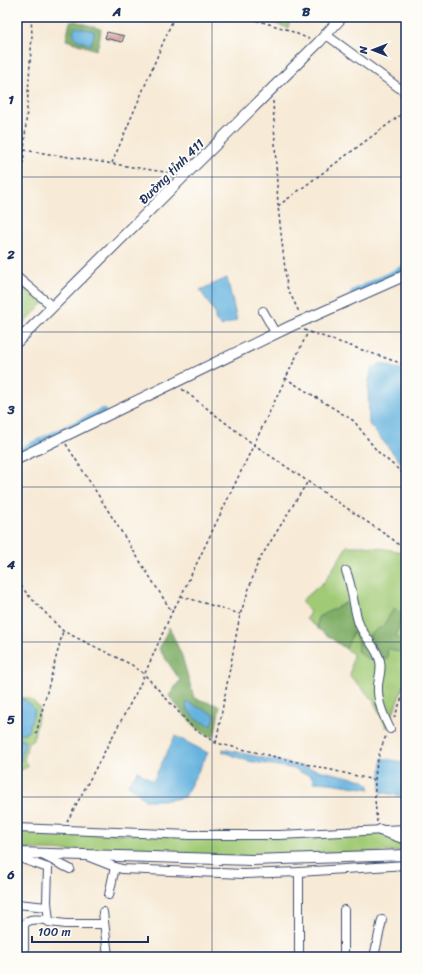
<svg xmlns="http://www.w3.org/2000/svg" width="423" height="974" font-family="Sriracha,sans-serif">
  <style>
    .green { fill: #a1ca76; stroke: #5e7c6a }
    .forest { fill: #80ae67; stroke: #4e6e62 }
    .water { fill: #66b3df; stroke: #40719e }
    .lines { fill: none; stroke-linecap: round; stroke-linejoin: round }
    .canal { stroke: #66b3df; stroke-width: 8 }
    .building { fill: #d0978a }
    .minor-casing { stroke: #3c4b70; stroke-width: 10 }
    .major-casing { stroke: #3c4b70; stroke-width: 12 }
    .path { stroke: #3c4b70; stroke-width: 1.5; stroke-dasharray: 3 3; stroke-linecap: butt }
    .minor { stroke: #fff; stroke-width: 8 }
    .major { stroke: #fff; stroke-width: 10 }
    .grid { fill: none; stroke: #1b2f5e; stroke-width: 1; stroke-opacity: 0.55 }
    .labels { text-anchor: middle; stroke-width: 4; stroke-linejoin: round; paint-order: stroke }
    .street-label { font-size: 13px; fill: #1b2f5e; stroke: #fdfcf7 }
    .neatline { fill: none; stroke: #1b2f5e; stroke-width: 1.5 }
    .grid-label { font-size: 13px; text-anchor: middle; font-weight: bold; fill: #1b2f5e }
  </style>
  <rect width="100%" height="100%" fill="#fdfcf7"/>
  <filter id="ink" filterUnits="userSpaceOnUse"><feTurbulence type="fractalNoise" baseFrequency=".025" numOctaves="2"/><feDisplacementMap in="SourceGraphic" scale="8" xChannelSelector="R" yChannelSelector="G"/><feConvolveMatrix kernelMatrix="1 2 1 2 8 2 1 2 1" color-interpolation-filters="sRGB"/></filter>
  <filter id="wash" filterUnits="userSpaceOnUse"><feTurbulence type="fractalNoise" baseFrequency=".012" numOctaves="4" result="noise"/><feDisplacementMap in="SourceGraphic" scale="16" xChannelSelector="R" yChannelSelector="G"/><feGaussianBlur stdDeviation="0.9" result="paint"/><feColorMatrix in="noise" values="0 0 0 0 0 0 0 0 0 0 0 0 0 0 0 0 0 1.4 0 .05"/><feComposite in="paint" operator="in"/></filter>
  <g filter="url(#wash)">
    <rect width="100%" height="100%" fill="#f7ead6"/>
    <!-- green -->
    <g class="green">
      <path d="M256 17H291L288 28Z"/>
      <path d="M17 282 44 303 17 330Z"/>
      <path d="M347 546H365L403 552 406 555V680L387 728 373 700 350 676 353 654 306 619 310 612 301 601 325 581Z"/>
      <path d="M17 696 30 699 40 708 33 740 28 742 24 761 29 766 17 772V762L20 761 25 741 17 738V733L20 734 25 700 17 699Z"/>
      <path d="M17 830 118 834 378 832 406 842V851L229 857 17 849Z"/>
    </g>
    <!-- forest -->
    <g class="forest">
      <path d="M75 21 101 29 99 43 96 50 66 40 70 22Z"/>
      <path d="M349 601 361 636 371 646 376 660H369L357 651 359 643 353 632 346 649 317 628 318 617Z"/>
      <path d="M394 608 402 614 396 637 406 641V655L388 648 387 659 383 658 369 634 383 626Z"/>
      <path d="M169 627 182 656 194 698 220 706 214 737C197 734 180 709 169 696L180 680 159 649Z"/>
    </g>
    <!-- water -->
    <g class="water">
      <path d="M75 27 94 31V37L90 45 76 39 73 32Z"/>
      <path d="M227 278 237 320 221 326 215 319V313L200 290Z"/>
      <path d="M381 363 406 372V466L402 464 369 424 368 386 371 370Z"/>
      <path d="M17 699 25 700 35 709 28 732 20 734 17 733Z"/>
      <path d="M187 702 215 715 212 726 196 719 186 708Z"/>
      <path d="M175 736 208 753 184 797 169 800H145L128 784 138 771 153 781Z"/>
      <path d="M17 738 25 741 20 762H17Z"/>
      <path d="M223 749 363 780 368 784 370 789 330 783 314 782 311 775 299 772 296 769 248 761 223 752Z"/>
      <path d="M382 758 406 763V797L380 792Z"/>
    </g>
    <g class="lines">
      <!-- canal -->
      <g class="canal">
        <path d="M354 293 406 268"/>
        <path d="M17 453 103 412"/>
      </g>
    </g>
    <g id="blocks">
      <!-- building -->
      <path class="building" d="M107 32 124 36 122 42 105 38Z"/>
    </g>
  </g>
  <g filter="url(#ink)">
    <use href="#blocks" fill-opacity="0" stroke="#3c4b70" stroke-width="1"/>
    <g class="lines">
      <defs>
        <g id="minor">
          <path d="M325 34 406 93"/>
          <path d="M17 277 52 306"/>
          <path d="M263 311 276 334"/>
          <path d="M346 571C353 588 353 607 359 624 364 637 377 647 380 661 382 669 379 677 378 685 377 701 383 715 390 729"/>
          <path d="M17 828 190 835H279L406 829"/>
          <path d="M40 854 70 869"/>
          <path d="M87 856 115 867 122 869 244 874 299 872 406 865"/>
          <path d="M17 857 48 868 47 902 49 922 66 924H104"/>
          <path d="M299 872V957"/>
          <path d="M109 895 115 867"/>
          <path d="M17 904 47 907"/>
          <path d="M344 910V957"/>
          <path d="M103 912 108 957"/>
          <path d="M22 957 24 950V925C28 917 40 920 48 920"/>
          <path d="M374 957 382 920"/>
        </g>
        <g id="major">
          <path d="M17 342 319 42 342 17"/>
          <path d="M17 459 291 326 406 275"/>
          <path d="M380 830 406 839"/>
          <path d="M17 853 252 860 406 855"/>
        </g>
      </defs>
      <!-- minor casing -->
      <use href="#minor" class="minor-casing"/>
      <!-- major casing -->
      <use href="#major" class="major-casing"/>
      <!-- path -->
      <g class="path">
        <path d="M245 17 286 29 309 39"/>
        <path d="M273 101 278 206 287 287 299 312"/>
        <path d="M24 150 171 173 174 175"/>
        <path d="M112 163 174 17"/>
        <path d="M278 206 406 111"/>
        <path d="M17 254 32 35 31 17"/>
        <path d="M304 330 406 365"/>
        <path d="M285 378 354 421 377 451 406 476"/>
        <path d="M182 389 253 444 395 541 406 553"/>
        <path d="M66 444 172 612"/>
        <path d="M17 581 29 596 63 631 132 665 144 674 194 729 216 743 374 780"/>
        <path d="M181 596 240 614"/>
        <path d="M394 718 406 688"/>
        <path d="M36 734 63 631"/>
        <path d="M216 743 240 615 258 562 308 481"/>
        <path d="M67 822 139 687 172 612 181 596 308 332"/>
        <path d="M377 822C376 815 376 808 375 800 374 776 376 758 386 736"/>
      </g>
      <!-- minor -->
      <use href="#minor" class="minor"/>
      <!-- major -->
      <use href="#major" class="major"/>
    </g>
  </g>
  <!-- grid -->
  <path class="grid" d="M212 17V957M17 177H406M17 332H406M17 487H406M17 642H406M17 797H406"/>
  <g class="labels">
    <!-- street labels -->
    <g class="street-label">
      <text transform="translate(171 171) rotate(-45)" y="5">Đường tỉnh 411</text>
    </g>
  </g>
  <!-- margin -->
  <rect width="423" height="974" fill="none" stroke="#fdfcf7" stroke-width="44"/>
  <!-- north arrow -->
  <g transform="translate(373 50) rotate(270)" stroke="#fdfcf7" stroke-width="3" paint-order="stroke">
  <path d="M0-3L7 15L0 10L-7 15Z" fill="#1b2f5e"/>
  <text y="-6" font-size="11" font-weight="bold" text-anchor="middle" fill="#1b2f5e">N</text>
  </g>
  <!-- scale -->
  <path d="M32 936v6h116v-6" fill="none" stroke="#1b2f5e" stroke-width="2"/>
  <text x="38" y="936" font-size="12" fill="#1b2f5e" stroke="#fdfcf7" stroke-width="3" paint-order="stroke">100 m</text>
  <rect x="22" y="22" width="379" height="930" class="neatline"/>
  <g class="grid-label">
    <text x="117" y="16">A</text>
    <text x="306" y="16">B</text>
    <text x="11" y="104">1</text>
    <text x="11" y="259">2</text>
    <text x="11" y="414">3</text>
    <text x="11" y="569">4</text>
    <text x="11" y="724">5</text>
    <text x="11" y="879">6</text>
  </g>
</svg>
